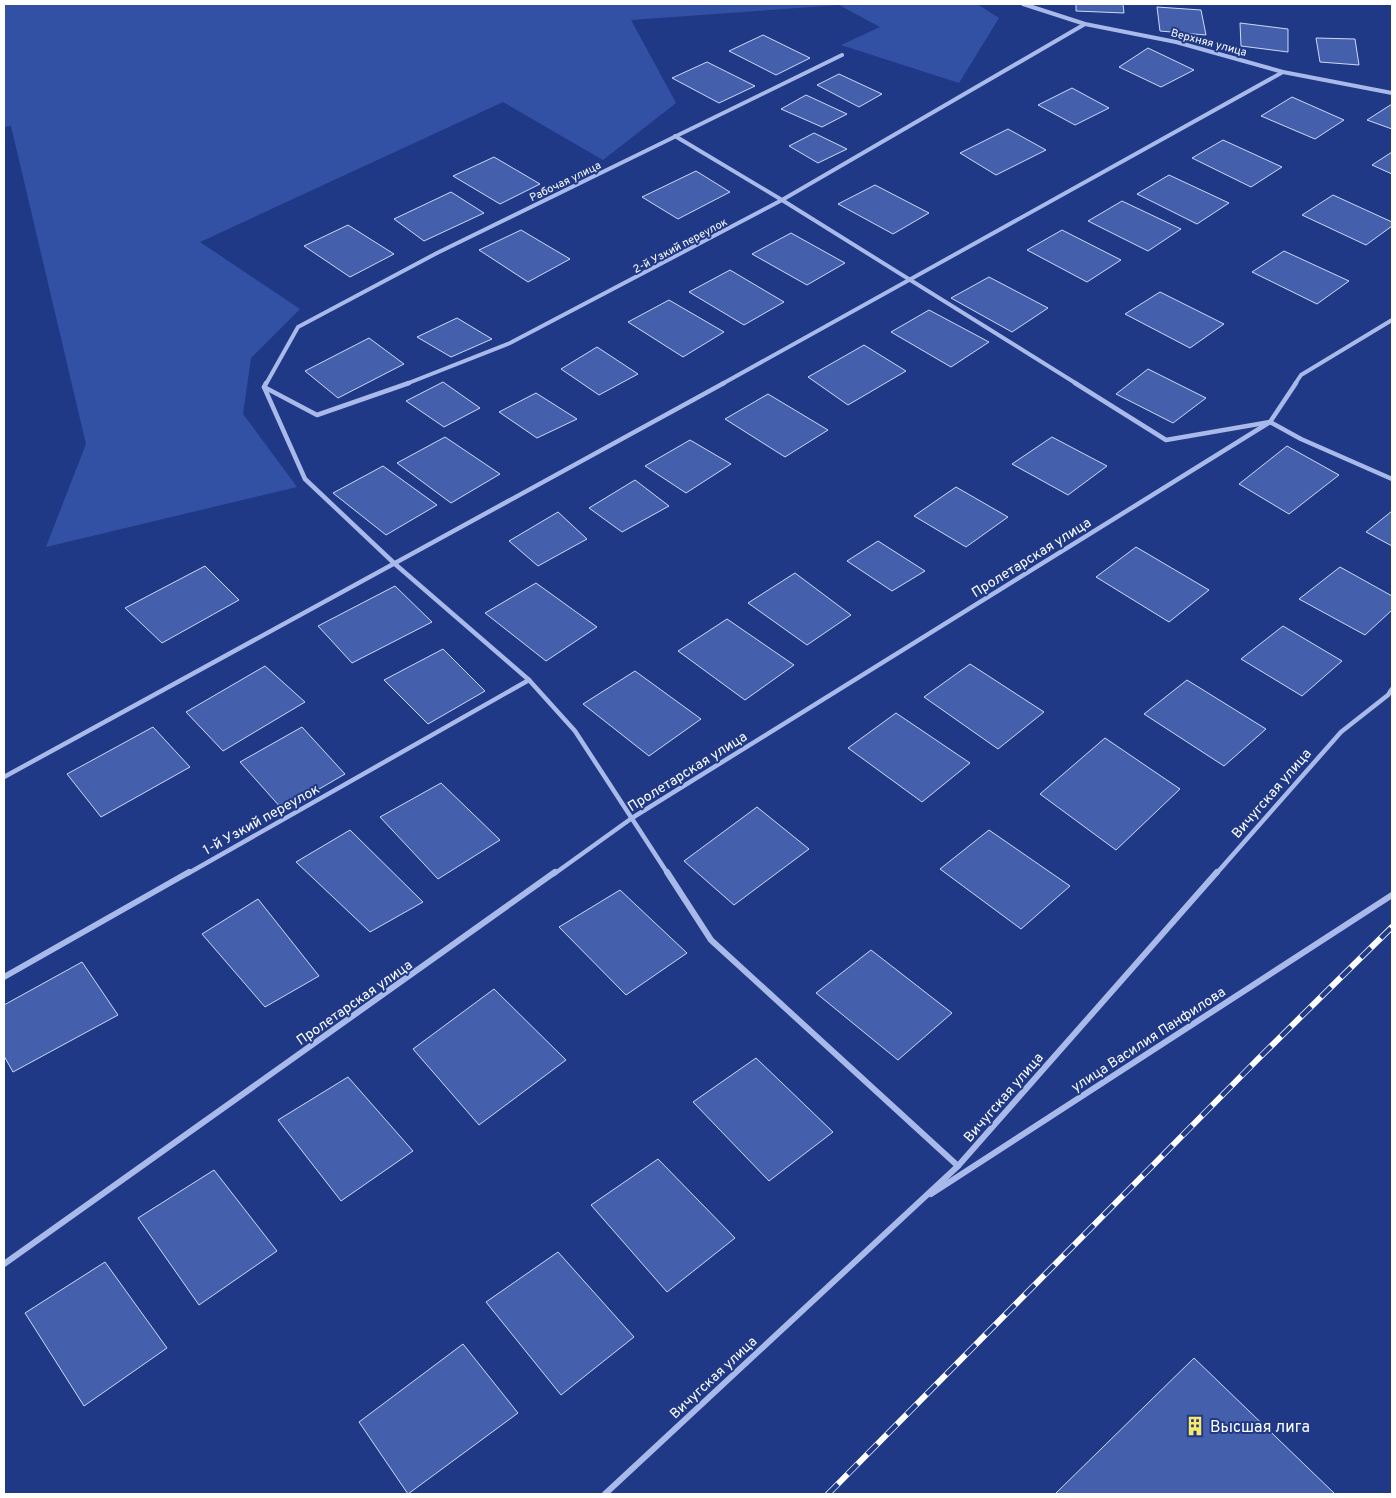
<svg xmlns="http://www.w3.org/2000/svg" width="1396" height="1498" font-family="Overpass,sans-serif">
  <style>
    .green { fill: #3351a4 }
    .building { fill: #4460ad; stroke: #cdd9f8 }
    .lines { fill: none; stroke-linecap: round; stroke-linejoin: round }
    .street-far2 { stroke: #a9baea; stroke-width: 4 }
    .street-far1 { stroke: #a9baea; stroke-width: 4.5 }
    .street { stroke: #a9baea; stroke-width: 6 }
    .rail-casing { stroke: #fff; stroke-width: 6 }
    .rail { stroke: #1f3987; stroke-width: 4.5; stroke-dasharray: 14; stroke-linecap: butt }
    .labels { text-anchor: middle; stroke-width: 4; stroke-linejoin: round; paint-order: stroke }
    .far-street-label { font-size: 11px; fill: #fff; stroke: #1f3987 }
    .street-label { font-size: 14px; fill: #fff; stroke: #1f3987 }
    .near-poi-label { font-size: 16px; fill: #fff; stroke: #1f3987; text-anchor: start }
  </style>
  <rect width="100%" height="100%" fill="#1f3987"/>
  <!-- green -->
  <path class="green" d="M4 4H977L999 18 959 83 841 45 880 27 839 5 631 20 676 103 603 160 503 102 200 242 300 309 251 358 243 414 297 487 46 547 86 444 11 126 4 127Z"/>
  <!-- building -->
  <g class="building">
    <path d="M1076 4H1123L1124 13 1076 11Z"/>
    <path d="M1157 7 1201 10 1206 35 1160 31Z"/>
    <path d="M1240 23 1288 29V52L1241 46Z"/>
    <path d="M763 35 810 58 776 75 729 51Z"/>
    <path d="M1316 38 1355 39 1359 65 1320 62Z"/>
    <path d="M1148 48 1194 70 1161 87 1119 67Z"/>
    <path d="M707 62 755 86 719 103 672 78Z"/>
    <path d="M839 74 882 94 859 107 817 85Z"/>
    <path d="M1072 88 1109 108 1075 125 1038 105Z"/>
    <path d="M806 95 847 114 822 127 781 109Z"/>
    <path d="M1292 97 1344 120 1315 139 1261 116Z"/>
    <path d="M1392 104V129L1367 120Z"/>
    <path d="M1008 129 1046 150 996 175 960 153Z"/>
    <path d="M814 133 847 149 818 163 789 146Z"/>
    <path d="M1223 140 1282 167 1251 187 1192 158Z"/>
    <path d="M1392 152V174L1372 165Z"/>
    <path d="M494 157 540 184 500 204 453 176Z"/>
    <path d="M696 171 730 192 678 219 642 197Z"/>
    <path d="M1169 175 1229 203 1197 224 1137 194Z"/>
    <path d="M875 185 929 213 893 234 838 204Z"/>
    <path d="M451 192 484 213 424 241 394 219Z"/>
    <path d="M1333 195 1392 222V226L1366 245 1302 215Z"/>
    <path d="M1122 201 1181 229 1148 251 1088 221Z"/>
    <path d="M348 225 394 254 350 277 304 246Z"/>
    <path d="M521 230 570 259 528 282 479 250Z"/>
    <path d="M1062 230 1121 260 1087 282 1027 250Z"/>
    <path d="M791 233 845 263 807 285 752 254Z"/>
    <path d="M1284 251 1349 281 1317 304 1252 272Z"/>
    <path d="M730 270 784 302 744 325 689 292Z"/>
    <path d="M989 277 1048 308 1012 332 951 298Z"/>
    <path d="M1160 292 1224 324 1190 348 1125 314Z"/>
    <path d="M669 300 724 332 683 357 628 322Z"/>
    <path d="M929 310 989 342 951 367 891 332Z"/>
    <path d="M457 318 492 339 451 357 417 337Z"/>
    <path d="M369 338 404 364 338 398 305 371Z"/>
    <path d="M864 345 906 371 848 405 808 377Z"/>
    <path d="M597 347 638 374 599 395 561 369Z"/>
    <path d="M1148 369 1206 398 1173 423 1116 394Z"/>
    <path d="M443 382 480 408 444 427 406 401Z"/>
    <path d="M536 393 577 419 537 438 499 412Z"/>
    <path d="M768 394 828 430 785 457 725 419Z"/>
    <path d="M445 437 500 474 451 503 397 463Z"/>
    <path d="M1052 437 1107 466 1068 495 1012 464Z"/>
    <path d="M690 440 731 464 686 493 645 466Z"/>
    <path d="M1287 446 1339 475 1289 514 1239 484Z"/>
    <path d="M383 466 437 505 386 535 333 493Z"/>
    <path d="M635 480 669 506 622 532 589 508Z"/>
    <path d="M956 487 1008 517 966 547 914 516Z"/>
    <path d="M1392 511V546L1366 532Z"/>
    <path d="M558 512 587 539 538 566 509 541Z"/>
    <path d="M878 541 925 571 892 591 847 561Z"/>
    <path d="M1136 547 1209 590 1169 622 1096 577Z"/>
    <path d="M205 566 239 600 162 643 125 608Z"/>
    <path d="M1340 567 1392 596V610L1365 635 1299 599Z"/>
    <path d="M795 573 851 615 807 645 748 603Z"/>
    <path d="M536 583 597 627 546 661 485 613Z"/>
    <path d="M395 586 432 622 352 663 318 626Z"/>
    <path d="M727 619 794 665 745 700 678 651Z"/>
    <path d="M1283 626 1342 661 1302 696 1241 659Z"/>
    <path d="M443 649 485 691 428 724 384 680Z"/>
    <path d="M970 664 1044 712 998 749 924 697Z"/>
    <path d="M265 666 305 702 223 751 186 712Z"/>
    <path d="M635 671 701 719 649 756 583 704Z"/>
    <path d="M1187 680 1266 729 1224 766 1144 714Z"/>
    <path d="M896 713 970 763 922 802 848 748Z"/>
    <path d="M153 727 190 767 101 817 67 774Z"/>
    <path d="M302 727 345 774 283 810 240 762Z"/>
    <path d="M1105 738 1180 789 1116 850 1040 794Z"/>
    <path d="M441 783 500 840 438 879 380 817Z"/>
    <path d="M757 807 809 849 734 905 684 861Z"/>
    <path d="M350 830 423 902 370 932 296 862Z"/>
    <path d="M989 830 1070 886 1021 929 940 869Z"/>
    <path d="M620 890 687 953 626 995 559 927Z"/>
    <path d="M258 899 319 976 265 1007 202 934Z"/>
    <path d="M871 950 952 1013 898 1060 816 993Z"/>
    <path d="M82 962 118 1015 13 1072 4 1056V1005Z"/>
    <path d="M494 989 566 1060 479 1125 413 1049Z"/>
    <path d="M756 1058 833 1132 769 1181 693 1102Z"/>
    <path d="M348 1077 413 1151 341 1201 278 1120Z"/>
    <path d="M658 1159 735 1238 667 1292 591 1205Z"/>
    <path d="M214 1170 277 1251 199 1305 138 1218Z"/>
    <path d="M558 1252 634 1337 561 1395 486 1302Z"/>
    <path d="M105 1262 167 1348 84 1406 25 1313Z"/>
    <path d="M463 1344 518 1413 408 1494 359 1422Z"/>
    <path d="M1194 1358 1335 1494H1055Z"/>
  </g>
  <g class="lines">
    <!-- street-far2 -->
    <g class="street-far2">
      <path d="M1023 4 1085 24 1176 42 1283 72 1392 93"/>
      <path d="M675 136 782 200 1077 384"/>
      <path d="M266 384 298 327 437 253 842 55"/>
      <path d="M406 384 510 343 782 200 1085 24"/>
      <path d="M722 384 1283 72"/>
      <path d="M1295 384 1301 375 1392 320"/>
    </g>
    <!-- street-far1 -->
    <g class="street-far1">
      <path d="M266 383 264 387 305 479 395 564 529 680 575 731 668 874"/>
      <path d="M1075 383 1166 440 1270 422 1301 439 1392 479"/>
      <path d="M264 387 317 415 409 383"/>
      <path d="M4 777 724 383"/>
      <path d="M187 874 529 680"/>
      <path d="M554 874 632 818 1270 422 1296 383"/>
      <path d="M1216 874 1341 732 1388 695 1392 689"/>
    </g>
    <!-- street -->
    <g class="street">
      <path d="M667 872 711 940 958 1166"/>
      <path d="M4 977 189 872"/>
      <path d="M931 1194 1392 895"/>
      <path d="M4 1264 555 872"/>
      <path d="M605 1494 958 1166 1217 872"/>
    </g>
    <defs>
      <path id="rail" d="M828 1494 1258 1059 1392 927"/>
    </defs>
    <!-- rail casing -->
    <use href="#rail" class="rail-casing"/>
    <!-- rail -->
    <use href="#rail" class="rail"/>
  </g>
  <!-- icons -->
  <defs>
    <symbol id="building-bare" viewBox="-9 -9 18 18"><path d="M-4-6H4V6H1V3H-1V6H-4ZM-2.5-4.3h1.7v1.8h-1.7ZM.8-4.3h1.7v1.8H.8ZM-2.5-1h1.7V.8h-1.7ZM.8-1h1.7V.8H.8Z" fill="#f8e969" stroke="#1f3987" stroke-width="2.5" paint-order="stroke"/></symbol>
  </defs>
  <g fill-rule="evenodd">
    <use href="#building-bare" x="1181" y="1412" width="28" height="28"/>
  </g>
  <g class="labels">
    <!-- far-street labels -->
    <g class="far-street-label">
      <text transform="translate(1209 42) rotate(15)" y="4">Верхняя улица</text>
      <text transform="translate(565 181) rotate(-26)" y="4">Рабочая улица</text>
      <text transform="translate(680 245) rotate(-28)" y="4">2-й Узкий переулок</text>
    </g>
    <!-- street labels -->
    <g class="street-label">
      <text transform="translate(1031 557) rotate(-32)" y="5">Пролетарская улица</text>
      <text transform="translate(687 771) rotate(-32)" y="5">Пролетарская улица</text>
      <text transform="translate(1271 793) rotate(-49)" y="5">Вичугская улица</text>
      <text transform="translate(261 819) rotate(-29)" y="5">1-й Узкий переулок</text>
      <text transform="translate(354 1002) rotate(-35)" y="5">Пролетарская улица</text>
      <text transform="translate(1148 1039) rotate(-33)" y="5">улица Василия Панфилова</text>
      <text transform="translate(1003 1097) rotate(-49)" y="5">Вичугская улица</text>
      <text transform="translate(713 1377) rotate(-43)" y="5">Вичугская улица</text>
    </g>
    <!-- near-poi labels -->
    <g class="near-poi-label">
      <text x="1210" y="1432">Высшая лига</text>
    </g>
  </g>
  <!-- border -->
  <rect width="1396" height="1498" fill="none" stroke="#ffffff" stroke-width="10"/>
</svg>
